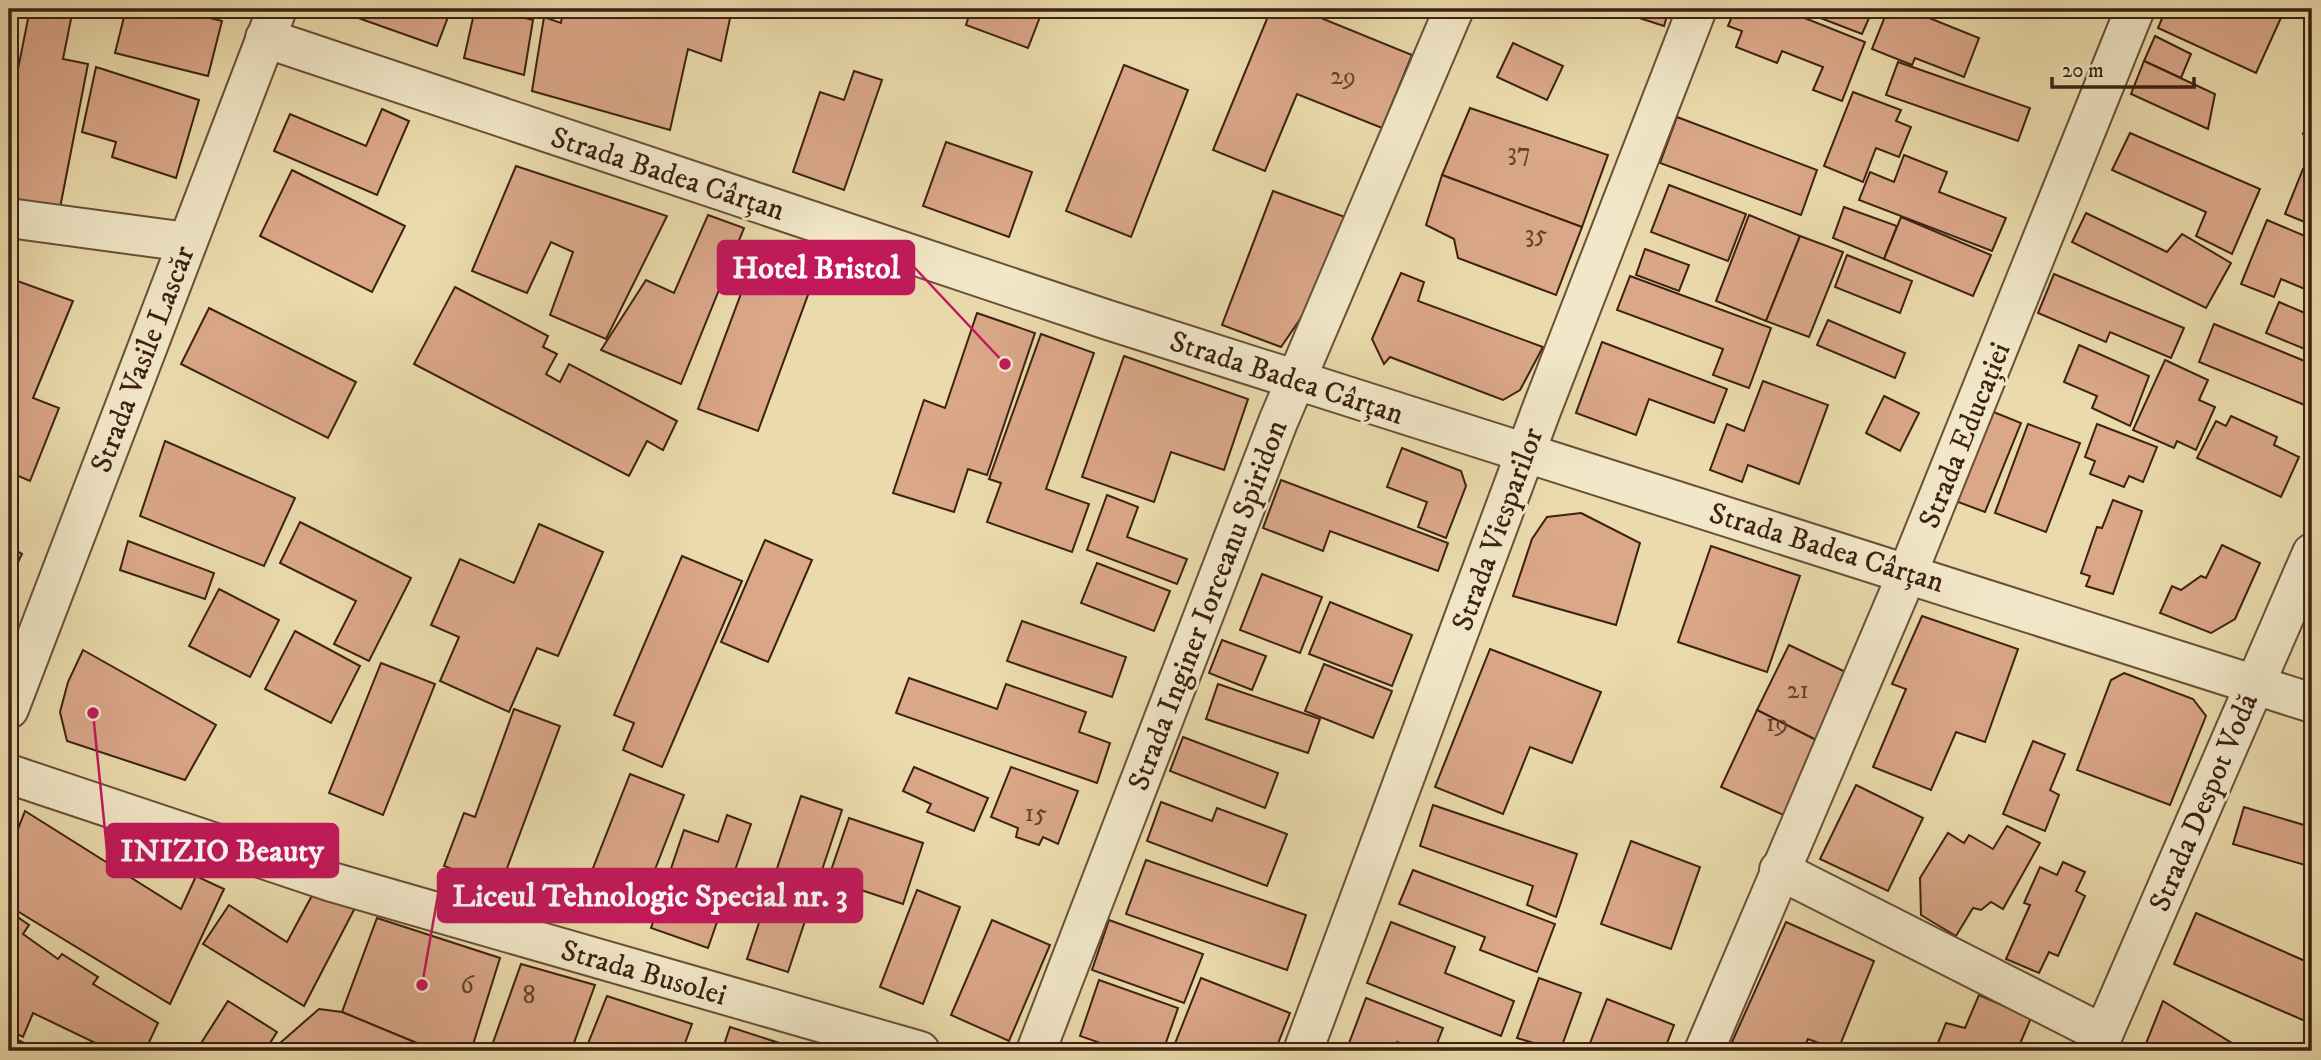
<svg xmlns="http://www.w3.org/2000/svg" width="2321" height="1060" font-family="'IM FELL DW Pica',serif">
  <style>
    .building { fill: #daa789; stroke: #3d2112; stroke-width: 2 }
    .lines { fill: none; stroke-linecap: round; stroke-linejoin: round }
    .minor-casing { stroke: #685038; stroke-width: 42 }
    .tertiary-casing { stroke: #685038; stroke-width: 42 }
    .minor { stroke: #f2e8c9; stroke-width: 38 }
    .tertiary { stroke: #f2e8c9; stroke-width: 38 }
    .labels { text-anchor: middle; stroke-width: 6; stroke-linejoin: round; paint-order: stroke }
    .number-label { font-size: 26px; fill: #644230 }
    .street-label { font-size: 30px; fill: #3d2112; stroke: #f2e8c9 }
    .leader { fill: none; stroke: #c2185b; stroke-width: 2.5 }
    .callout-dot { fill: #c2185b; stroke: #f2e8c9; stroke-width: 2.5 }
    .callout { fill: #c2185b; stroke: #c2185b; stroke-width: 2.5 }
    .callout-label { font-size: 32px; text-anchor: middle; font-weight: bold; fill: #fff }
  </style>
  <rect width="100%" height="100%" fill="#ebdbac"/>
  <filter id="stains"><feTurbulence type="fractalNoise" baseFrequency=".00286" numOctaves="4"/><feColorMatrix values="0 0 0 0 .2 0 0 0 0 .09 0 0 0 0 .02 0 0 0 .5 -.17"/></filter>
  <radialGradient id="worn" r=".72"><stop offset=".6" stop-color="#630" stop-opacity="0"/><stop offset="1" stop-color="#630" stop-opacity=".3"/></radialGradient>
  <!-- building -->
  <g class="building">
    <path d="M30 9H73L63 59 88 64 60 208 9 198V114Z"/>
    <path d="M126 9H174L222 21 208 76 115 53Z"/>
    <path d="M333 9H451L437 46Z"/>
    <path d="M475 9H490L533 20 524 75 464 58Z"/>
    <path d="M563 9H732L721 61 688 49 670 130 532 91 544 17 561 23Z"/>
    <path d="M971 9H1043L1028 48 966 25Z"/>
    <path d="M1271 9H1299L1412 55 1382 128 1297 94 1265 171 1213 150Z"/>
    <path d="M1628 9H1669L1664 26 1627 14Z"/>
    <path d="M1735 9H1782L1865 42 1842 101 1813 90 1823 67 1782 51 1777 63 1736 47 1742 31 1728 26Z"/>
    <path d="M1797 9H1873L1862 34Z"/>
    <path d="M1888 9H1907L1979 38 1964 77 1915 58 1912 65 1872 49Z"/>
    <path d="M2166 9H2285L2256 73 2158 28Z"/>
    <path d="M2155 36 2191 54 2181 78 2144 61Z"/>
    <path d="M1513 43 1563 66 1547 100 1497 77Z"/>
    <path d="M2144 61 2215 94 2208 129 2131 94Z"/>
    <path d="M1898 62 2030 108 2018 141 1886 95Z"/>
    <path d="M1124 65 1188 90 1131 237 1066 211Z"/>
    <path d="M96 67 199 100 176 178 112 157 116 142 82 132Z"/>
    <path d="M854 71 882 80 844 190 793 172 820 92 844 100Z"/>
    <path d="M1853 92 1901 110 1896 121 1911 127 1899 157 1876 148 1863 182 1824 166Z"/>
    <path d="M1470 108 1608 155 1582 227 1442 175Z"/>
    <path d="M382 109 409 121 377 195 274 151 290 114 366 146Z"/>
    <path d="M2312 111V137L2303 134Z"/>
    <path d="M1677 117 1817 170 1801 215 1660 163Z"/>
    <path d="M2130 133 2260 189 2232 254 2196 236 2206 212 2112 170Z"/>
    <path d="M946 142 1032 172 1009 237 923 206Z"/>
    <path d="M1904 155 1947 172 1939 192 2006 218 1992 251 1859 200 1870 172 1894 182Z"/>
    <path d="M516 166 667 216 606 339 550 315 573 252 551 242 527 293 472 271Z"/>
    <path d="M2303 169 2312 172V225L2285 214Z"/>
    <path d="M292 170 405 226 372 292 260 236Z"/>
    <path d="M1442 175 1582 227 1556 295 1458 258 1454 239 1426 225Z"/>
    <path d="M1669 185 1746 214 1728 261 1651 232Z"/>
    <path d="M1273 191 1345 217 1305 312 1281 347 1222 325Z"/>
    <path d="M1844 207 1897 226 1884 259 1833 238Z"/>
    <path d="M2086 213 2167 252 2182 234 2231 263 2206 308 2072 242Z"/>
    <path d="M708 215 744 228 681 384 601 350 646 280 674 293Z"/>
    <path d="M1749 215 1800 236 1766 321 1716 301Z"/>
    <path d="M1901 217 1991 255 1973 296 1884 259Z"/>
    <path d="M2267 220 2312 239V292L2281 279 2274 297 2241 284Z"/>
    <path d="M1800 236 1843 252 1809 337 1766 321Z"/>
    <path d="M758 248 794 261 786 284 809 292 758 431 698 409Z"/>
    <path d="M1645 249 1689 265 1679 291 1636 275Z"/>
    <path d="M1847 255 1912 281 1900 313 1835 287Z"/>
    <path d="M1401 273 1424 282 1418 301 1543 347 1520 390 1503 400 1390 357 1384 364 1372 339Z"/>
    <path d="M2054 274 2184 328 2171 358 2110 332 2106 342 2038 313Z"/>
    <path d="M1630 276 1771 328 1749 388 1713 375 1723 349 1617 310Z"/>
    <path d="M9 278 73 301 33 398 59 408 30 481 9 472Z"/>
    <path d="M455 287 548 336 543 347 557 354 546 374 560 382 569 364 677 421 663 450 647 441 629 476 414 364Z"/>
    <path d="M2279 302 2312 316V352L2266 333Z"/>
    <path d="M209 308 356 382 328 438 181 364Z"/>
    <path d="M977 313 1035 333 987 475 968 469 954 512 893 493 924 400 945 408Z"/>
    <path d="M1828 320 1905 353 1895 378 1817 345Z"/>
    <path d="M2214 324 2312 364V408L2199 362Z"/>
    <path d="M1041 334 1094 353 1046 489 1089 504 1072 552 987 522 1001 483 989 479Z"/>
    <path d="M1602 342 1727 389 1714 423 1649 399 1636 435 1576 413Z"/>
    <path d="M2079 345 2149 376 2130 426 2092 408 2097 396 2064 382Z"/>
    <path d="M1124 356 1248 399 1224 470 1171 452 1154 502 1082 477Z"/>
    <path d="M2165 360 2208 380 2199 400 2215 407 2196 450 2177 441 2174 448 2133 430Z"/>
    <path d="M1763 381 1828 405 1799 484 1748 465 1742 482 1710 470 1727 424 1744 431Z"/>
    <path d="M1884 396 1919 413 1900 451 1866 433Z"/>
    <path d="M1986 409 2021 423 1985 512 1950 499Z"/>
    <path d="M2231 416 2277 437 2274 445 2299 457 2281 497 2197 458 2216 421 2226 426Z"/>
    <path d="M2028 424 2080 443 2046 532 1995 513Z"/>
    <path d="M2097 424 2157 447 2143 482 2129 476 2124 487 2090 474 2095 461 2085 457Z"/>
    <path d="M165 441 295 498 264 566 140 516Z"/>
    <path d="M1402 448 1461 471 1466 486 1446 538 1418 527 1427 502 1387 487Z"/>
    <path d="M1281 480 1448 543 1438 571 1330 531 1323 551 1263 528Z"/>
    <path d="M1107 495 1138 507 1127 537 1187 559 1177 584 1087 550Z"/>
    <path d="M2113 500 2142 511 2113 594 2086 586 2090 576 2081 573 2097 527 2102 528Z"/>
    <path d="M1581 513 1640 543 1616 625 1513 596 1532 539 1547 517Z"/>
    <path d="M300 522 411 578 369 661 334 644 356 601 280 563Z"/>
    <path d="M539 524 603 552 558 656 537 648 509 712 440 681 459 637 431 625 460 559 514 583Z"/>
    <path d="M765 540 812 560 768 662 721 642Z"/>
    <path d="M128 541 214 573 205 599 120 570Z"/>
    <path d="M2222 545 2260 563 2235 619 2211 633 2160 613 2172 586 2181 590 2201 576 2206 578Z"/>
    <path d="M9 546 22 554 9 581Z"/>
    <path d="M1711 546 1800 576 1767 672 1678 642Z"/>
    <path d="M682 556 742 581 662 767 623 750 634 723 614 715Z"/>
    <path d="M1097 563 1170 591 1154 631 1081 603Z"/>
    <path d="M1262 574 1322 597 1300 653 1240 630Z"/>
    <path d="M219 589 279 620 250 677 189 646Z"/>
    <path d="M1330 602 1412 635 1392 686 1309 654Z"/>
    <path d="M1922 616 2018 649 1985 742 1956 732 1931 790 1873 767 1906 689 1892 684Z"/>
    <path d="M1022 621 1126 657 1112 697 1007 661Z"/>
    <path d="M295 631 360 666 331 723 265 689Z"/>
    <path d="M1222 640 1266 656 1252 690 1209 673Z"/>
    <path d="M1789 645 1852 675 1822 743 1757 710Z"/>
    <path d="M1490 649 1601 692 1572 763 1530 747 1503 814 1435 787Z"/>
    <path d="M83 650 216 725 185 780 67 741 60 712 68 682Z"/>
    <path d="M381 663 435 684 383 815 329 793Z"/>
    <path d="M1324 664 1392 691 1373 738 1305 711Z"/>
    <path d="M2124 673 2193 699 2206 716 2170 805 2077 770 2111 680Z"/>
    <path d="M909 678 997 709 1006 684 1086 712 1079 732 1110 743 1097 783 896 713Z"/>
    <path d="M1218 684 1320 719 1308 753 1206 719Z"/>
    <path d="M514 709 560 726 500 887 444 866 464 813 475 817Z"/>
    <path d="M1757 710 1822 743 1788 817 1721 787Z"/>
    <path d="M1183 737 1278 773 1265 808 1170 771Z"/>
    <path d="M2033 741 2065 754 2050 790 2059 795 2045 831 2003 814Z"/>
    <path d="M914 767 988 798 974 831 927 812 931 804 903 791Z"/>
    <path d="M1011 767 1078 791 1058 844 1043 837 1039 845 1016 837 1018 828 991 817Z"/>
    <path d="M630 774 684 795 638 913 584 891Z"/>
    <path d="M1856 785 1923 818 1888 891 1820 859Z"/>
    <path d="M801 796 842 810 788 972 747 959Z"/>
    <path d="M2312 797V867L2233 844 2244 807 2304 825Z"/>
    <path d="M1161 802 1212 821 1217 808 1287 834 1267 886 1147 841Z"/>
    <path d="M1433 805 1577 854 1556 917 1527 905 1533 886 1420 846Z"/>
    <path d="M25 811 181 909 196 876 224 889 170 1004 9 906V852Z"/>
    <path d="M727 815 751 824 708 948 651 928 684 830 718 842Z"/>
    <path d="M849 818 923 843 903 904 828 879Z"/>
    <path d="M2007 826 2040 843 2003 909 1991 902 1981 910 1973 908 1956 936 1921 915 1920 878 1948 833 1964 843 1969 835 1993 849Z"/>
    <path d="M1631 841 1700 867 1671 949 1601 924Z"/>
    <path d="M1146 860 1306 915 1287 970 1126 914Z"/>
    <path d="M2063 862 2085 872 2076 891 2085 896 2058 956 2049 952 2039 973 2006 959 2030 905 2024 903 2040 867 2057 875Z"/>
    <path d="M1413 870 1555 924 1537 972 1480 950 1485 937 1399 904Z"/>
    <path d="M316 888 357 904 304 1006 203 944 229 905 287 942Z"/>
    <path d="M917 890 960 907 923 1004 880 987Z"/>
    <path d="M9 911 29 925 23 934 58 959 62 954 98 977 93 984 158 1023 145 1051H112L33 1013 23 1037 9 1030Z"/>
    <path d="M2196 913 2312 964V1024L2174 964Z"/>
    <path d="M377 918 500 958 471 1051H436L342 1012Z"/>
    <path d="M992 920 1050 945 1009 1041 951 1015Z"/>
    <path d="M1109 920 1203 954 1184 1003 1092 970Z"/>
    <path d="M1391 922 1455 947 1445 973 1514 1001 1501 1036 1367 983Z"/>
    <path d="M1786 922 1874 961 1838 1050 1808 1039 1802 1051H1728Z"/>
    <path d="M521 964 595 985 571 1051H490Z"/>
    <path d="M1201 978 1290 1013 1275 1051H1172Z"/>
    <path d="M1539 978 1581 993 1560 1051 1517 1038Z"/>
    <path d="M1099 980 1178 1008 1163 1051H1123L1080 1036Z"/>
    <path d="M1979 995 2031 1018 2017 1051H1945L1936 1048 1946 1023 1965 1028Z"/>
    <path d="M607 996 692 1024 682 1051H585Z"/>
    <path d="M1366 998 1443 1028 1434 1051H1423L1397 1042 1394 1051H1360L1348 1046Z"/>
    <path d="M1607 999 1674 1025 1664 1051H1587Z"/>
    <path d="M228 1001 277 1032 265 1051H196Z"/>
    <path d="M2163 1001 2245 1051H2143Z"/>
    <path d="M319 1009 342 1012 436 1051H294L280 1043Z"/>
    <path d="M730 1027 801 1050 800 1051H722Z"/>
    <path d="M9 1036 42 1051H9Z"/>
  </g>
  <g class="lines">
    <defs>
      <g id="minor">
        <path d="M265 38 1108 320 2312 703"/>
        <path d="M9 218 187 242"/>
        <path d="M9 774 332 882 920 1051"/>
        <path d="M1779 870 2103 1034"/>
        <path d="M1036 1051 1278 422 1454 9"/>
        <path d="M1303 1051 1541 411 1697 9"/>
        <path d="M1704 1051 1908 572 2135 9"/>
        <path d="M2096 1051 2312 553"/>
      </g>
      <path id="tertiary" d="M9 709 277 9"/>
    </defs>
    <!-- minor casing -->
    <use href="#minor" class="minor-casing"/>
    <!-- tertiary casing -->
    <use href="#tertiary" class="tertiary-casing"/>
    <!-- minor -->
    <use href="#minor" class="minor"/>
    <!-- tertiary -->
    <use href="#tertiary" class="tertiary"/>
  </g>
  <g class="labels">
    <!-- number labels -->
    <g class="number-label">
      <text x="1343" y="84">29</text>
      <text x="1519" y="160">37</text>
      <text x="1536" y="242">35</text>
      <text x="1798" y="698">21</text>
      <text x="1777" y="731">19</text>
      <text x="1036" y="821">15</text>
      <text x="467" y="993">6</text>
      <text x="529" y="1003">8</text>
    </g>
    <!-- street labels -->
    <g class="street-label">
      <text transform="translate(668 173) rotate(18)" y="10">Strada Badea Cârțan</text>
      <text transform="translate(142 359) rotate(-69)" y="10">Strada Vasile Lascăr</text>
      <text transform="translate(1287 377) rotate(18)" y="10">Strada Badea Cârțan</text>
      <text transform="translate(1964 435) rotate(-68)" y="10">Strada Educației</text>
      <text transform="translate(1497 529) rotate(-70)" y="10">Strada Viesparilor</text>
      <text transform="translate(1827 547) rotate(17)" y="10">Strada Badea Cârțan</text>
      <text transform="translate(1207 605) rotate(-69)" y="10">Strada Inginer Iorceanu Spiridon</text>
      <text transform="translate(2203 802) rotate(-67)" y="10">Strada Despot Vodă</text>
      <text transform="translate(644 972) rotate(16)" y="10">Strada Busolei</text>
    </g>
  </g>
  <!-- callouts -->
  <path class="leader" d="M1005 364L914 267M93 713L107 850M422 985L438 895"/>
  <g class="callout-dot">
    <circle cx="1005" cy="364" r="7"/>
    <circle cx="93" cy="713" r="7"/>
    <circle cx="422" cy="985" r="7"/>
  </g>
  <g class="callout">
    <rect x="718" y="241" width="196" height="53" rx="7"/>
    <rect x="107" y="824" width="231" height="53" rx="7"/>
    <rect x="438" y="869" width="424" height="53" rx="7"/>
  </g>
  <g class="callout-label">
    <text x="816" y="278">Hotel Bristol</text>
    <text x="222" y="861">INIZIO Beauty</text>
    <text x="650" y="906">Liceul Tehnologic Special nr. 3</text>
  </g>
  <!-- margin -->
  <rect width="2321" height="1060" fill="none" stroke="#ebdbac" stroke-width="35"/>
  <rect x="10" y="10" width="2300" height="1039" fill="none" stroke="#3d2112" stroke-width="3.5"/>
  <rect x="18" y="18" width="2286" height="1025" fill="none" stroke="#3d2112" stroke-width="2"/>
  <!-- scale -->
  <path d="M2052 77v10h142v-10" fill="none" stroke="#3d2112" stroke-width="3.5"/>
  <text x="2062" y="77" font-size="21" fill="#3d2112" stroke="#f2e8c9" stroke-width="5" paint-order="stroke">20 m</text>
  <rect width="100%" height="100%" filter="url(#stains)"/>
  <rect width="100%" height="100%" fill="url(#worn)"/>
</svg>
